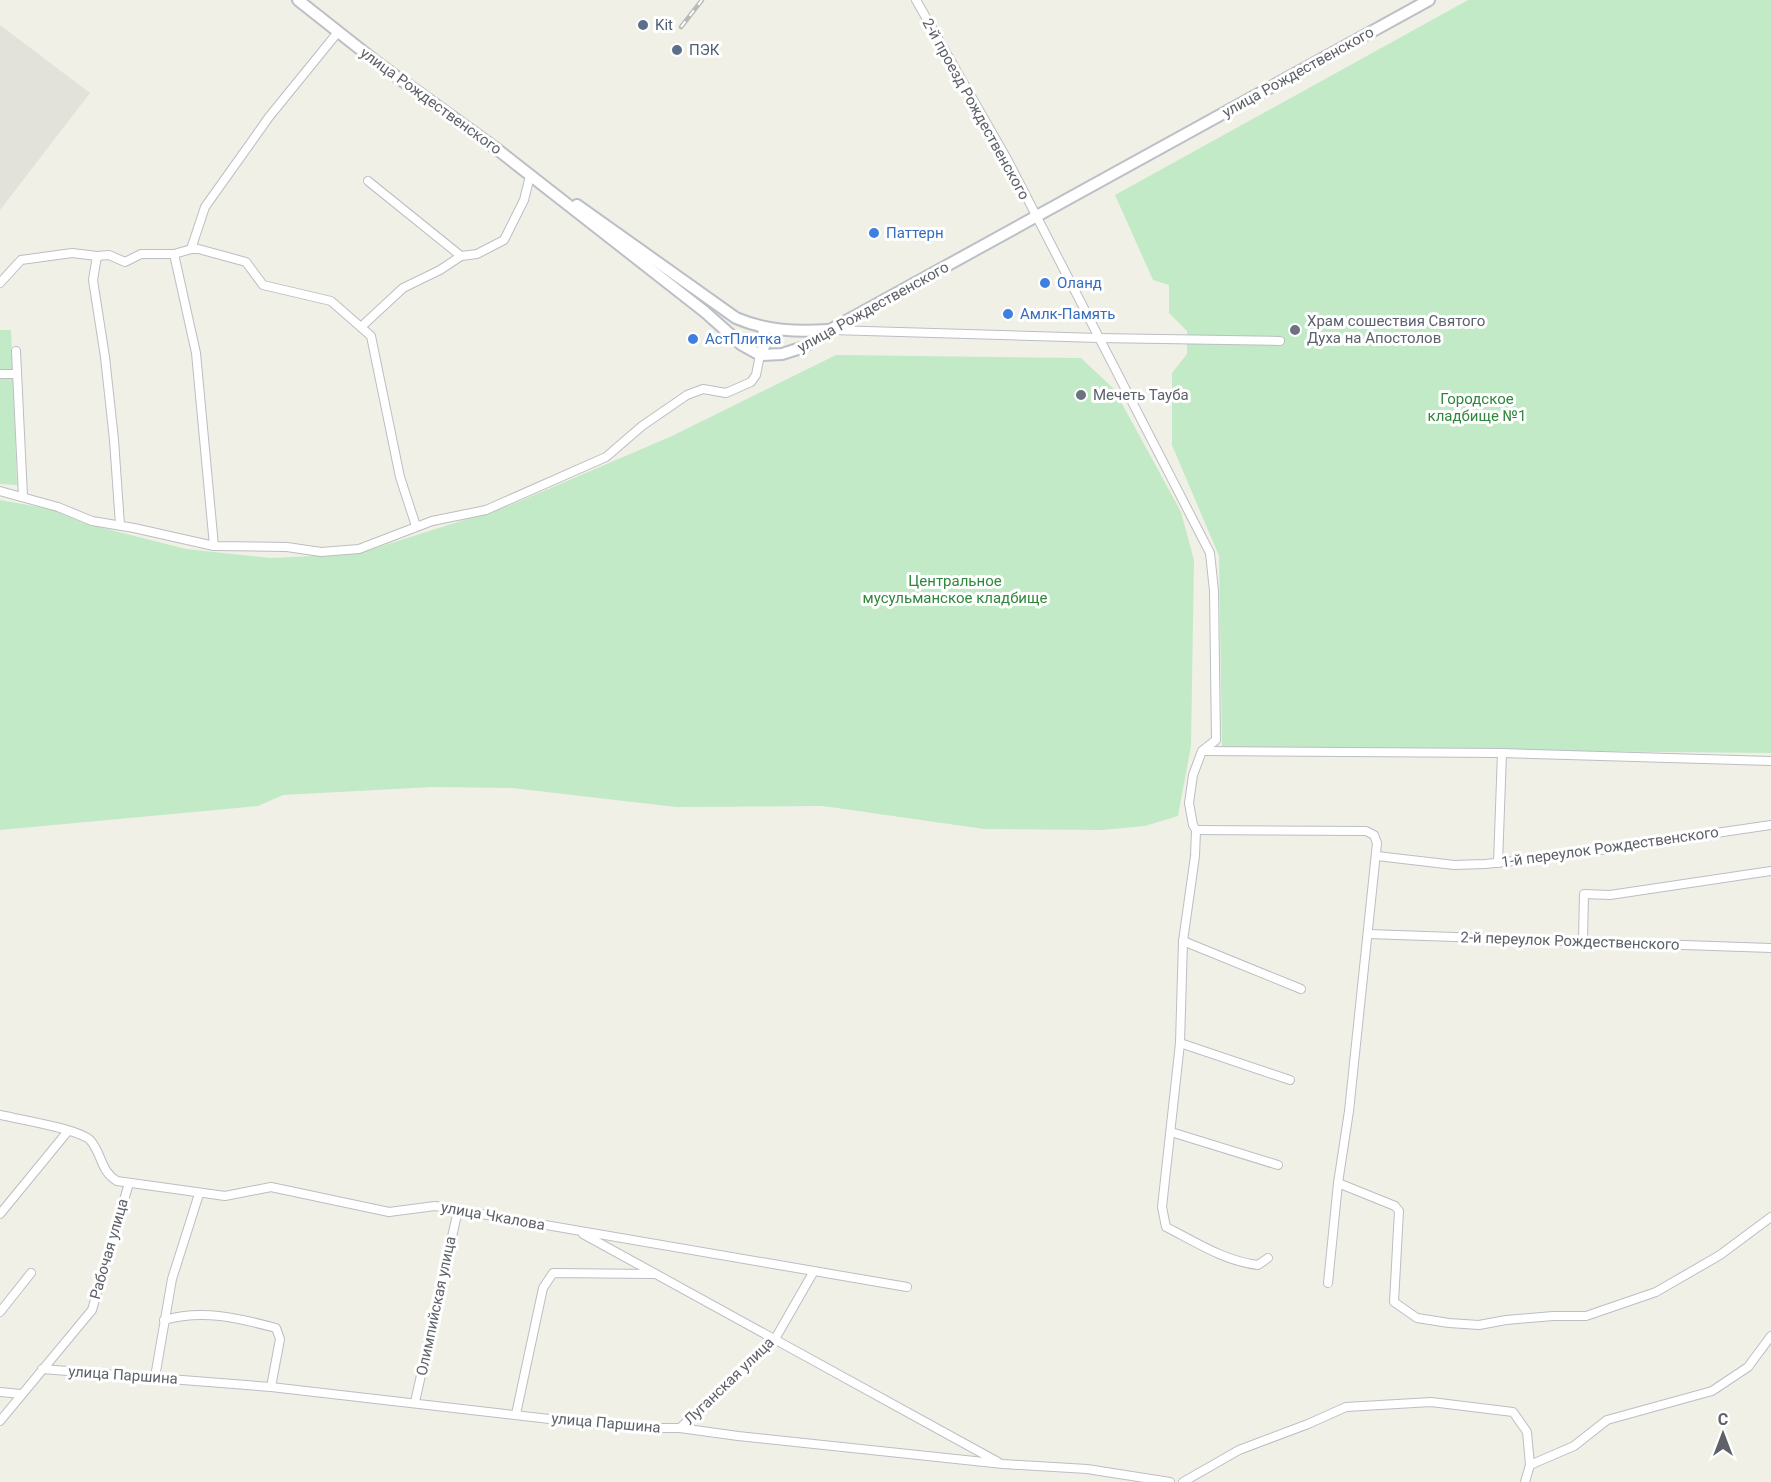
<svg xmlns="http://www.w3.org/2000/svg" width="1771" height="1482" font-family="Roboto,sans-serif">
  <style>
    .industrial { fill: #e2e2db }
    .green { fill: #c2eac7 }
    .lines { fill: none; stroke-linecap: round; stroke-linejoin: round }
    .street-casing { stroke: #bbbec3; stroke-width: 10 }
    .secondary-casing { stroke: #bcbfc5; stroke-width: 14 }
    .street { stroke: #fff; stroke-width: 8 }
    .secondary { stroke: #fff; stroke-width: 10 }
    .rail-casing { stroke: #b8b9b9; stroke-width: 4.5 }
    .rail { stroke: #fff; stroke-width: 2; stroke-dasharray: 7; stroke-linecap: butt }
    .service-dot { fill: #5c6f8a; stroke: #fff; stroke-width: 2 }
    .shop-dot { fill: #3f7fe0; stroke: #fff; stroke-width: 2 }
    .worship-dot { fill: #6b7280; stroke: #fff; stroke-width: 2 }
    .labels { text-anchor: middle; stroke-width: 6; stroke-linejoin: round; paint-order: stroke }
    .service-label { font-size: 15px; fill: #4e5e75; stroke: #fff; text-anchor: start }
    .street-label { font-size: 15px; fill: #5e6268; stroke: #fff }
    .shop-label { font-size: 15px; fill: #366cbe; stroke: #fff; text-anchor: start }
    .worship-label { font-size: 15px; fill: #5b616d; stroke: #fff; text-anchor: start }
    .park-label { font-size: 15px; fill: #2f873c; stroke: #fff }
  </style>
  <rect width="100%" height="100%" fill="#f1f0e7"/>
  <!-- industrial -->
  <path class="industrial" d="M0 25 90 93 0 210Z"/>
  <!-- green -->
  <g class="green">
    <path d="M1468 0H1771V753L1222 748 1219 556 1172 445V373L1187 354V331L1169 313V285L1153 280 1115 195Z"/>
    <path d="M0 330H11L17 485 0 484Z"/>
    <path d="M836 355 1081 358 1114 389 1181 512 1194 560 1191 746 1178 816 1145 826 1102 830 984 829 823 806 676 807 512 788 432 787 283 795 258 806 0 830V500L55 510 83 523 186 549 270 558 357 554 511 505 672 436Z"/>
  </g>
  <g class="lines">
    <defs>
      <g id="street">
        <path d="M916 0 1007 159 1210 553 1214 591 1216 740 1202 751 1193 775 1189 803 1193 825 1196 830 1195 856 1183 941 1180 1043 1162 1207 1166 1227C1196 1242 1224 1261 1258 1265L1268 1258"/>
        <path d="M368 181 461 256"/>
        <path d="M191 249 205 207 269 117 338 32"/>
        <path d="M174 254 196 353 214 546"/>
        <path d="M97 256 93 280 105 357 114 440 120 525"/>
        <path d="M0 283 21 260 72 253 97 256 109 255 125 262 141 254H174L195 248 246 262 263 285 331 301 371 336 400 477 416 526"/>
        <path d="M361 327 403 288 440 270 461 256 477 254 504 240 524 200 530 176"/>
        <path d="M832 330 1098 338 1280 341"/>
        <path d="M16 351 23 497"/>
        <path d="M0 374H16"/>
        <path d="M0 491 58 507 92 521 134 528 214 546 287 547 321 552 359 549 432 521 486 510 606 457 642 426 687 395 703 389 726 393 751 382 756 375 760 355"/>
        <path d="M1203 751 1502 753 1771 761"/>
        <path d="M1196 830 1366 831 1374 835 1377 843 1349 1111 1338 1183 1328 1283"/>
        <path d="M1377 856 1454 865 1485 864 1552 857 1771 825"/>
        <path d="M1498 863 1502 753"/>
        <path d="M1368 934 1771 948"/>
        <path d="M1183 941 1301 989"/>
        <path d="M1583 941 1584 894 1610 895 1771 871"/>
        <path d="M1180 1043 1290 1080"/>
        <path d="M0 1115C18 1119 79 1129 90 1140 102 1153 100 1171 117 1181L225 1196 271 1187 389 1212 435 1206 907 1287"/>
        <path d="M1171 1132 1278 1165"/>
        <path d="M1338 1183 1395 1206 1399 1211 1394 1302 1417 1318 1449 1323 1479 1325 1506 1320 1553 1316H1586L1656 1292 1720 1255 1771 1217"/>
        <path d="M0 1214 68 1131"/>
        <path d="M583 1234 998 1462"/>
        <path d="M0 1312 31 1273"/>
        <path d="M164 1320C203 1309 238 1318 276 1328L280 1339 271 1387"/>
        <path d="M42 1369 271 1387 593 1424 636 1428H680L738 1436 1003 1464 1087 1469 1170 1482"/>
        <path d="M155 1377 172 1279 199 1194"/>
        <path d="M0 1392 21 1394"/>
        <path d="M415 1402 458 1210"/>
        <path d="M516 1414 543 1288 553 1273 654 1274"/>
        <path d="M0 1421 92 1310 129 1183"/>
        <path d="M680 1428 775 1339 814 1271"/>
        <path d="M1183 1482 1239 1450 1308 1424 1346 1407 1431 1402 1513 1412 1527 1432 1530 1465"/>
        <path d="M1525 1482 1530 1465 1574 1446 1607 1420 1712 1391 1748 1367 1771 1336"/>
      </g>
      <g id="secondary">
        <path d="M298 0 379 64 498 150 705 312 742 345 760 355 782 354 804 347 830 330 1429 0"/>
        <path d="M577 205 736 318C766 331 797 332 829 330"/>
        <path d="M760 355 765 344 763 328"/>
      </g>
    </defs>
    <!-- street casing -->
    <use href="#street" class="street-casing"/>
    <!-- secondary casing -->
    <use href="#secondary" class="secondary-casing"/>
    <!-- street -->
    <use href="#street" class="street"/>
    <!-- secondary -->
    <use href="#secondary" class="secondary"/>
    <defs>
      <path id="rail" d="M681 27 702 0"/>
    </defs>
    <!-- rail casing -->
    <use href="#rail" class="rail-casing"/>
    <!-- rail -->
    <use href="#rail" class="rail"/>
  </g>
  <!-- markers -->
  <g class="service-dot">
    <circle cx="643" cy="25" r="6"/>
    <circle cx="677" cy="50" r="6"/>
  </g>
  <g class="shop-dot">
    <circle cx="874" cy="233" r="6"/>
    <circle cx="1045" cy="283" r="6"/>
    <circle cx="1008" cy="314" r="6"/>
    <circle cx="693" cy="339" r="6"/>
  </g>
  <g class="worship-dot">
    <circle cx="1295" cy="330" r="6"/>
    <circle cx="1081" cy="395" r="6"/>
  </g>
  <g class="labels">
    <!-- service labels -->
    <g class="service-label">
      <text x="655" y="30">Kit</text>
      <text x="689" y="55">ПЭК</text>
    </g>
    <!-- street labels -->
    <g class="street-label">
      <text transform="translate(1298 72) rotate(-29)" y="5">улица Рождественского</text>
      <text transform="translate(431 101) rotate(36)" y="5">улица Рождественского</text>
      <text transform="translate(976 109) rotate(61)" y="5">2-й проезд Рождественского</text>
      <text transform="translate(873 307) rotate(-29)" y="5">улица Рождественского</text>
      <text transform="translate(1610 847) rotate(-8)" y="5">1-й переулок Рождественского</text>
      <text transform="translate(1570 941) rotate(2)" y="5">2-й переулок Рождественского</text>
      <text transform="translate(493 1216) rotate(10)" y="5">улица Чкалова</text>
      <text transform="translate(109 1249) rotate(-74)" y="5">Рабочая улица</text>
      <text transform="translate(436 1306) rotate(-78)" y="5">Олимпийская улица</text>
      <text transform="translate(123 1375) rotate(4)" y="5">улица Паршина</text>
      <text transform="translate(729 1381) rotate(-44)" y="5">Луганская улица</text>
      <text transform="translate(606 1423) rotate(5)" y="5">улица Паршина</text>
    </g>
    <!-- shop labels -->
    <g class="shop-label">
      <text x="886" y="238">Паттерн</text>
      <text x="1057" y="288">Оланд</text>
      <text x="1020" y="319">Амлк-Память</text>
      <text x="705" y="344">АстПлитка</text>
    </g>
    <!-- worship labels -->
    <g class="worship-label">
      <text x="1307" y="326">Храм сошествия Святого<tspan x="1307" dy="17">Духа на Апостолов</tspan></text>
      <text x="1093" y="400">Мечеть Тауба</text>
    </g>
    <!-- park labels -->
    <g class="park-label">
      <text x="1477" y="404">Городское<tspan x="1477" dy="17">кладбище №1</tspan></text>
      <text x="955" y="586">Центральное<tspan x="955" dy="17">мусульманское кладбище</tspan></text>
    </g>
  </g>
  <!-- north arrow -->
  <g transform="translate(1723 1434)" stroke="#ffffff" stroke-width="4.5" paint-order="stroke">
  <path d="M0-4.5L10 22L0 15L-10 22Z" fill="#5e6268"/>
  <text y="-9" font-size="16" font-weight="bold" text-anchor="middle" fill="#5e6268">С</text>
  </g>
</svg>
